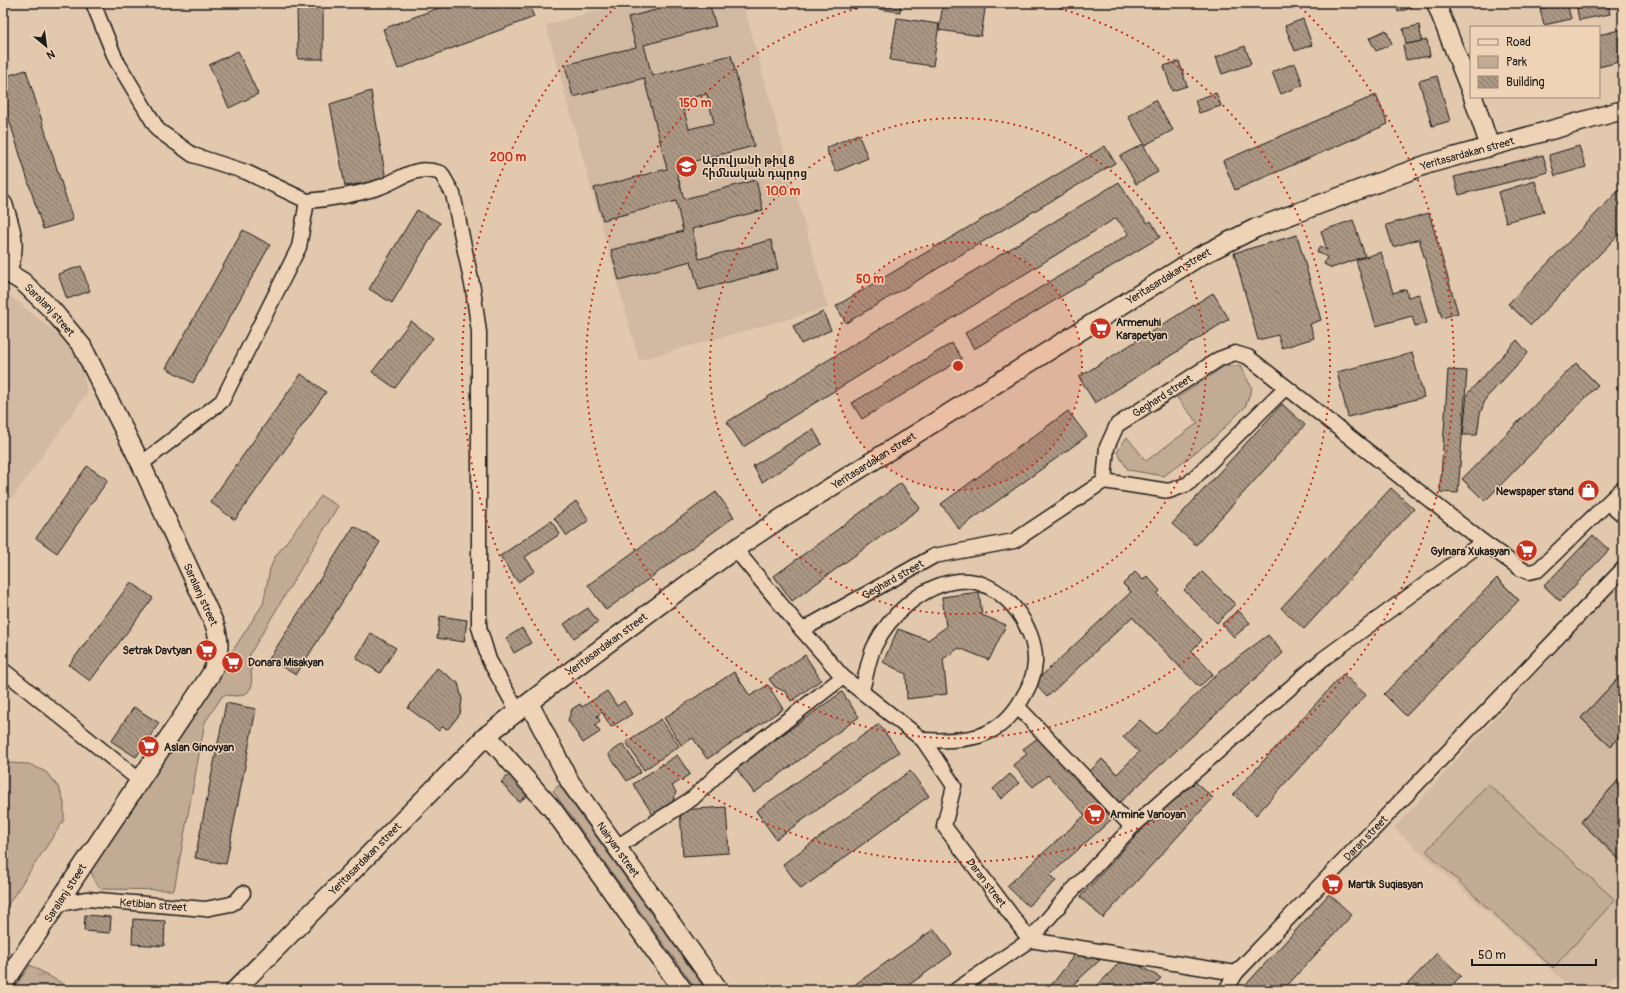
<svg xmlns="http://www.w3.org/2000/svg" width="1626" height="993" font-family="Pangolin,'Noto Sans Armenian',sans-serif">
  <style>
    .built { fill: #d2b9a1 }
    .green { fill: #c1ab95; stroke: #6e6458 }
    .park { fill: url(#park-tufts); stroke: #6e6458 }
    .building { fill: url(#building-back-hatch); stroke: #1c1c1c; fill-rule: evenodd }
    .lines { fill: none; stroke-linecap: round; stroke-linejoin: round }
    .minor-casing { stroke: #1c1c1c; stroke-width: 17 }
    .tertiary-casing { stroke: #1c1c1c; stroke-width: 21 }
    .minor { stroke: #efd3b6; stroke-width: 14 }
    .tertiary { stroke: #efd3b6; stroke-width: 18 }
    .ring { fill: none; stroke: #c8321e; stroke-width: 2; stroke-dasharray: 2 4 }
    .labels { text-anchor: middle; stroke-width: 3; stroke-linejoin: round; paint-order: stroke }
    .street-label { font-size: 11px; fill: #1c1c1c; stroke: #efd3b6 }
    .poi-label { font-size: 11px; font-weight: bold; fill: #1c1c1c; stroke: #efd3b6; text-anchor: start }
    .centre { fill: #c8321e; stroke: #efd3b6; stroke-width: 2 }
    .ring-label { font-size: 12px; text-anchor: middle; font-weight: bold; fill: #c8321e; stroke: #efd3b6; stroke-width: 3; stroke-linejoin: round; paint-order: stroke }
  </style>
  <defs>
    <pattern id="park-tufts" width="24" height="20" patternUnits="userSpaceOnUse"><rect width="24" height="20" fill="#c1ab95"/><path d="M3 7l-1-3M5 7V3M7 7l1-3M15 17l-1-3M17 17v-4M19 17l1-3" fill="none" stroke="#9c8a79"/></pattern>
    <pattern id="building-back-hatch" width="6" height="6" patternUnits="userSpaceOnUse"><rect width="6" height="6" fill="#ab9784"/><path d="M-1 5l2 2M0 0l6 6M5-1l2 2" fill="none" stroke="#8a7a6b"/></pattern>
  </defs>
  <rect width="100%" height="100%" fill="#e2c8ad"/>
  <filter id="ink" filterUnits="userSpaceOnUse"><feTurbulence type="fractalNoise" baseFrequency=".025" numOctaves="2"/><feDisplacementMap in="SourceGraphic" scale="8" xChannelSelector="R" yChannelSelector="G"/><feConvolveMatrix kernelMatrix="1 2 1 2 8 2 1 2 1" color-interpolation-filters="sRGB"/></filter>
  <g filter="url(#ink)">
    <!-- built -->
    <g class="built">
      <path d="M626 3H743L828 308 639 360 546 25Z"/>
      <path d="M3 294 9 295 66 341 83 371 87 393 3 511Z"/>
      <path d="M1623 579V968L1600 990H1574L1394 828Z"/>
    </g>
    <!-- green -->
    <g class="green">
      <path d="M1225 366H1240L1252 388 1245 407 1214 438 1164 476 1128 470 1117 452 1127 437 1146 461 1198 423 1177 398Z"/>
      <path d="M321 496 338 506 250 654 252 686 247 693 238 696 223 695 205 722 174 890 101 889 95 882 91 871 103 850 263 604 270 569 275 557Z"/>
      <path d="M7 763 29 764 46 772 59 788 64 802V820L3 912V765Z"/>
      <path d="M1488 784 1615 900 1553 968 1426 851Z"/>
      <path d="M559 785 706 990H697L553 791Z"/>
    </g>
    <!-- park -->
    <path class="park" d="M30 965 70 988 95 990H13Z"/>
    <!-- building -->
    <g class="building">
      <path d="M297 3H323V59H298Z"/>
      <path d="M451 3H528L534 17 398 69 383 29Z"/>
      <path d="M684 3H709L716 26 644 45 652 76 731 55 754 146 675 166 684 199 756 180 763 210 692 229 699 259 771 240 778 269 699 290 691 261 619 280 611 250 683 231 676 201 603 220 594 188 667 169 644 78 573 97 565 65 636 47 628 17ZM707 94 714 123 689 129 681 100Z"/>
      <path d="M858 3H901L900 12 858 6Z"/>
      <path d="M943 3H986L981 36 939 30Z"/>
      <path d="M1396 3H1410L1411 8 1398 12Z"/>
      <path d="M1567 3 1571 19 1544 25 1540 9Z"/>
      <path d="M1576 3H1608L1610 14 1579 20Z"/>
      <path d="M897 18 939 24 933 66 890 60Z"/>
      <path d="M1303 19 1312 45 1295 51 1285 26Z"/>
      <path d="M1419 25 1422 41 1406 44 1403 29Z"/>
      <path d="M1623 29V61L1599 67V35Z"/>
      <path d="M1386 30 1392 44 1376 51 1369 38Z"/>
      <path d="M1427 40 1430 56 1406 60 1403 45Z"/>
      <path d="M1245 46 1251 64 1222 74 1216 57Z"/>
      <path d="M238 51 258 94 229 108 209 65Z"/>
      <path d="M1179 61 1187 86 1172 91 1164 66Z"/>
      <path d="M1295 63 1303 85 1281 94 1272 72Z"/>
      <path d="M26 70 73 220 43 229 3 100V77Z"/>
      <path d="M1437 76 1450 121 1432 126 1419 81Z"/>
      <path d="M371 91 386 180 345 186 330 104Z"/>
      <path d="M1216 93 1221 106 1199 113 1195 100Z"/>
      <path d="M1376 95 1388 124 1235 190 1223 161Z"/>
      <path d="M1155 100 1173 130 1145 145 1128 116Z"/>
      <path d="M858 134 868 158 836 172 826 148Z"/>
      <path d="M1143 144 1158 172 1136 184 1120 156Z"/>
      <path d="M1105 146 1115 163 846 323 836 306Z"/>
      <path d="M1579 146 1586 167 1555 176 1549 155Z"/>
      <path d="M1543 155 1548 172 1459 195 1454 177Z"/>
      <path d="M1535 181 1544 212 1506 222 1498 192Z"/>
      <path d="M1119 182 1134 207 1148 223 1151 221 1160 237 974 349 965 333 1129 234 1116 218 743 447 727 422Z"/>
      <path d="M1622 187 1623 230 1531 325 1508 304Z"/>
      <path d="M417 210 440 223 392 303 369 289Z"/>
      <path d="M1429 213 1458 313 1442 318 1419 239 1393 247 1386 225Z"/>
      <path d="M1353 220 1365 256 1332 268 1324 264 1327 257 1317 252 1320 246 1327 250 1321 231Z"/>
      <path d="M243 230 270 245 193 383 166 368Z"/>
      <path d="M1297 235 1321 320 1310 324 1314 338 1282 348 1278 335 1258 340 1234 253Z"/>
      <path d="M1381 252 1393 293 1406 289 1408 297 1419 294 1427 323 1415 326 1412 316 1376 326 1356 260Z"/>
      <path d="M81 266 90 291 67 299 58 274Z"/>
      <path d="M1213 293 1229 319 1095 403 1079 377Z"/>
      <path d="M823 312 831 330 801 344 793 326Z"/>
      <path d="M411 321 433 338 395 388 372 372Z"/>
      <path d="M1517 340 1528 353 1486 398 1480 414 1477 435H1463L1467 394Z"/>
      <path d="M952 343 962 359 862 419 852 403Z"/>
      <path d="M1412 353 1424 397 1348 417 1337 372Z"/>
      <path d="M1576 363 1598 385 1485 501 1462 479Z"/>
      <path d="M1448 370 1467 371 1458 493 1440 492Z"/>
      <path d="M301 374 326 392 235 520 210 502Z"/>
      <path d="M1623 381V394L1616 388Z"/>
      <path d="M1282 404 1305 425 1196 545 1172 524Z"/>
      <path d="M1068 411 1087 436 959 529 941 504Z"/>
      <path d="M813 429 822 444 762 482 753 466Z"/>
      <path d="M87 466 108 480 57 553 36 538Z"/>
      <path d="M901 483 920 508 792 601 774 576Z"/>
      <path d="M1391 488 1414 509 1304 629 1281 608Z"/>
      <path d="M716 492 734 517 606 610 588 585Z"/>
      <path d="M576 501 589 520 567 536 554 518Z"/>
      <path d="M551 521 560 534 525 557 535 571 518 582 500 556Z"/>
      <path d="M354 526 380 542 296 675 269 659Z"/>
      <path d="M1593 535 1609 550 1560 601 1544 586Z"/>
      <path d="M1135 572 1143 580 1147 576 1160 591 1157 594 1202 640 1191 651 1213 674 1199 687 1132 617 1047 697 1034 683 1131 592 1123 584Z"/>
      <path d="M1202 572 1235 604 1217 623 1184 590Z"/>
      <path d="M1497 578 1519 600 1406 716 1384 694Z"/>
      <path d="M131 582 153 598 90 681 69 665Z"/>
      <path d="M979 592 982 615 1006 625 989 660 959 648 943 659 947 694 907 699 906 674 883 662 898 629 928 640 946 627 942 597Z"/>
      <path d="M588 608 598 622 574 638 564 624Z"/>
      <path d="M1238 610 1250 623 1234 637 1222 624Z"/>
      <path d="M440 616 467 620 464 642 437 638Z"/>
      <path d="M522 628 531 643 514 653 506 638Z"/>
      <path d="M371 633 396 648 380 673 356 658Z"/>
      <path d="M1268 635 1283 653 1119 803 1101 787 1103 784 1090 771 1102 759 1117 774 1139 752 1123 737 1140 720 1156 734 1221 670Z"/>
      <path d="M805 655 821 680 791 701 786 692 775 687 769 679Z"/>
      <path d="M437 668 458 683 462 699 460 714 448 729 442 727 439 731 408 708Z"/>
      <path d="M734 672 750 696 768 685 783 709 707 759 693 738 681 745 664 718Z"/>
      <path d="M1623 673V740L1619 736 1611 747 1581 718Z"/>
      <path d="M1623 673V740L1619 736 1611 747 1581 718Z"/>
      <path d="M1343 674 1366 695 1256 815 1233 794Z"/>
      <path d="M607 691 617 706 624 701 632 714 611 727 602 712 597 716 600 721 595 725 600 732 583 743 568 720 572 709 580 704 582 707Z"/>
      <path d="M842 692 859 717 754 793 736 768Z"/>
      <path d="M226 703 256 709 226 864 195 858Z"/>
      <path d="M134 707 159 723 136 757 111 741Z"/>
      <path d="M661 719 679 746 644 770 626 742Z"/>
      <path d="M879 724 899 752 776 839 756 811Z"/>
      <path d="M1038 738 1113 818 1050 875 1056 881 1028 906 1007 886 1085 815 1048 775 1033 787 1013 765 1027 754 1023 749Z"/>
      <path d="M623 744 641 772 627 781 608 754Z"/>
      <path d="M677 755 690 774 672 786 676 792 673 801 653 815 633 784Z"/>
      <path d="M910 771 929 796 801 889 783 864Z"/>
      <path d="M511 773 529 794 519 802 501 782Z"/>
      <path d="M1010 774 1019 783 1001 799 993 789Z"/>
      <path d="M1623 775V863L1581 822Z"/>
      <path d="M1623 775V863L1581 822Z"/>
      <path d="M1190 777 1213 798 1103 918 1080 897Z"/>
      <path d="M726 807 729 853 683 856 680 810Z"/>
      <path d="M1329 894 1352 915 1283 990H1241Z"/>
      <path d="M85 915 111 917 110 933 84 931Z"/>
      <path d="M133 919 165 921 164 946 132 944Z"/>
      <path d="M934 929 952 954 902 990H847Z"/>
      <path d="M1076 953 1100 960 1067 990H1045L1054 982Z"/>
      <path d="M1437 953 1461 976 1447 990H1402Z"/>
      <path d="M1120 962 1138 965 1161 978 1149 990H1128L1122 985 1118 990H1093Z"/>
    </g>
    <g class="lines">
      <defs>
        <g id="minor">
          <path d="M93 3 116 60 158 130 193 155 246 172 307 201"/>
          <path d="M141 464 222 401 299 247 307 201C331 199 354 195 377 188 402 180 412 164 441 173L453 194 473 289 479 332V627L489 660 518 712"/>
          <path d="M1104 481 1169 491 1188 484 1286 387"/>
          <path d="M1609 503 1623 515"/>
          <path id="s1" d="M735 549 802 630 843 677 923 740 954 786 944 826 1030 940 1069 894 1132 827 1323 659 1483 542"/>
          <path id="s2" d="M802 630 934 556 1014 541 1104 481 1107 447 1117 425 1219 359 1235 353 1248 357 1483 542 1521 569 1529 572 1538 570 1623 488"/>
          <path d="M3 670 139 780"/>
          <path d="M862 690C866 677 868 660 874 647 889 615 924 584 959 581 1000 577 1037 625 1035 663 1034 677 1029 687 1022 699 999 740 965 742 923 740"/>
          <path d="M1018 707 1132 827"/>
          <path d="M615 848 693 798 721 771 843 677"/>
          <path id="s3" d="M58 904 87 899 205 909 231 904 236 901 243 893"/>
          <path id="s4" d="M956 990 1030 940 1236 973 1623 569"/>
          <path d="M1226 990 1236 973"/>
        </g>
        <g id="tertiary">
          <path d="M1436 3 1471 92"/>
          <path d="M1473 97 1490 147"/>
          <path d="M3 204C11 229 18 245 7 271"/>
          <path id="s5" d="M3 270 23 282 52 310 82 346 141 464 214 623C221 641 220 657 211 674L3 985"/>
          <path id="s6" d="M529 703 570 782 719 990"/>
          <path d="M487 735 553 810 683 990"/>
          <path id="s7" d="M235 990 487 735 553 684 735 549 780 519 1200 256 1256 228 1428 164 1623 110"/>
        </g>
      </defs>
      <!-- minor casing -->
      <use href="#minor" class="minor-casing"/>
      <!-- tertiary casing -->
      <use href="#tertiary" class="tertiary-casing"/>
      <!-- minor -->
      <use href="#minor" class="minor"/>
      <!-- tertiary -->
      <use href="#tertiary" class="tertiary"/>
    </g>
  </g>
  <!-- distance rings -->
  <circle cx="958" cy="366" r="124" fill="#c8321e" fill-opacity=".12"/>
  <g class="ring">
    <circle cx="958" cy="366" r="124"/>
    <circle cx="958" cy="366" r="248"/>
    <path d="M1042 4A372 372 0 1 1 874 4"/>
    <path d="M1296 3A496 496 0 1 1 620 3"/>
  </g>
  <!-- icons -->
  <defs>
    <symbol id="school-disc" viewBox="-11 -11 22 22"><circle r="9.5" fill="#c8321e" stroke="#efd3b6"/><path d="M0-5L7-2L0 1L-7-2ZM-4 1L0 2.5L4 1V4Q0 6-4 4Z" fill="#fff"/></symbol>
    <symbol id="supermarket-disc" viewBox="-11 -11 22 22"><circle r="9.5" fill="#c8321e" stroke="#efd3b6"/><path d="M-6-5.5h2.5l.6 2H6L4.5 2H-2.5L-4.4-4H-6ZM-1.5 3.2a1.3 1.3 0 1 0 .1 0ZM3 3.2a1.3 1.3 0 1 0 .1 0Z" fill="#fff"/></symbol>
    <symbol id="shop-disc" viewBox="-11 -11 22 22"><circle r="9.5" fill="#c8321e" stroke="#efd3b6"/><path d="M-5-2.5h2.3a2.7 3.5 0 0 1 5.4 0H5L5.5 6h-11ZM-1.5-2.5h3a1.5 2.3 0 0 0-3 0Z" fill="#fff"/></symbol>
  </defs>
  <g fill-rule="evenodd">
    <use href="#school-disc" x="674" y="154" width="25" height="25"/>
    <use href="#supermarket-disc" x="1088" y="316" width="25" height="25"/>
    <use href="#shop-disc" x="1576" y="478" width="25" height="25"/>
    <use href="#supermarket-disc" x="1514" y="538" width="25" height="25"/>
    <use href="#supermarket-disc" x="194" y="638" width="25" height="25"/>
    <use href="#supermarket-disc" x="220" y="650" width="25" height="25"/>
    <use href="#supermarket-disc" x="136" y="734" width="25" height="25"/>
    <use href="#supermarket-disc" x="1082" y="802" width="25" height="25"/>
    <use href="#supermarket-disc" x="1320" y="872" width="25" height="25"/>
  </g>
  <g class="labels">
    <!-- street labels -->
    <g class="street-label">
      <text dy="4" stroke="none"><textPath href="#s7" startOffset="1505">Yeritasardakan street</textPath></text>
      <text dy="4" stroke="none"><textPath href="#s7" startOffset="1181">Yeritasardakan street</textPath></text>
      <text dy="4" stroke="none"><textPath href="#s5" startOffset="62">Saralanj street</textPath></text>
      <text dy="4" stroke="none"><textPath href="#s2" startOffset="453">Geghard street</textPath></text>
      <text dy="4" stroke="none"><textPath href="#s7" startOffset="833">Yeritasardakan street</textPath></text>
      <text dy="4" stroke="none"><textPath href="#s2" startOffset="104">Geghard street</textPath></text>
      <text dy="4" stroke="none"><textPath href="#s5" startOffset="386">Saralanj street</textPath></text>
      <text dy="4" stroke="none"><textPath href="#s7" startOffset="509">Yeritasardakan street</textPath></text>
      <text dy="4" stroke="none"><textPath href="#s4" startOffset="485">Daran street</textPath></text>
      <text dy="4" stroke="none"><textPath href="#s6" startOffset="172">Nairyan street</textPath></text>
      <text dy="4" stroke="none"><textPath href="#s7" startOffset="185">Yeritasardakan street</textPath></text>
      <text dy="4" stroke="none"><textPath href="#s1" startOffset="437">Daran street</textPath></text>
      <text transform="translate(65 893) rotate(-57)" y="4">Saralanj street</text>
      <text dy="4" stroke="none"><textPath href="#s3" startOffset="96">Ketibian street</textPath></text>
    </g>
    <!-- poi labels -->
    <g class="poi-label">
      <text x="702" y="164">Աբովյանի թիվ 8<tspan x="702" dy="13">հիմնական դպրոց</tspan></text>
      <text x="1116" y="326">Armenuhi<tspan x="1116" dy="13">Karapetyan</tspan></text>
      <text x="1574" y="495" text-anchor="end">Newspaper stand</text>
      <text x="1510" y="555" text-anchor="end">Gylnara Xukasyan</text>
      <text x="192" y="654" text-anchor="end">Setrak Davtyan</text>
      <text x="248" y="666">Donara Misakyan</text>
      <text x="164" y="751">Aslan Ginovyan</text>
      <text x="1110" y="818">Armine Vanoyan</text>
      <text x="1348" y="888">Martik Suqiasyan</text>
    </g>
  </g>
  <circle cx="958" cy="366" r="6" class="centre"/>
  <g class="ring-label">
    <text x="695" y="107">150 m</text>
    <text x="508" y="161">200 m</text>
    <text x="783" y="195">100 m</text>
    <text x="870" y="283">50 m</text>
  </g>
  <!-- margin -->
  <rect width="1626" height="993" fill="none" stroke="#efd3b6" stroke-width="16"/>
  <rect x="8" y="8" width="1610" height="977" fill="none" stroke="#1c1c1c" stroke-width="1.5" filter="url(#ink)"/>
  <!-- legend -->
  <rect x="1470" y="26" width="130" height="72" fill="#efd3b6" stroke="#9b8a78"/>
  <rect x="1478" y="39" width="20" height="6" fill="#efd3b6" stroke="#9b8a78"/>
  <text x="1506" y="46" font-size="12" fill="#1c1c1c">Road</text>
  <rect x="1478" y="56" width="20" height="12" fill="#c1ab95" stroke="#9b8a78"/>
  <text x="1506" y="66" font-size="12" fill="#1c1c1c">Park</text>
  <rect x="1478" y="76" width="20" height="12" fill="url(#building-back-hatch)" stroke="#9b8a78"/>
  <text x="1506" y="86" font-size="12" fill="#1c1c1c">Building</text>
  <!-- north arrow -->
  <g transform="translate(46 46) rotate(151)" stroke="#efd3b6" stroke-width="3" paint-order="stroke">
  <path d="M0-3L7 15L0 10L-7 15Z" fill="#1c1c1c"/>
  <text y="-6" font-size="11" font-weight="bold" text-anchor="middle" fill="#1c1c1c">N</text>
  </g>
  <!-- scale -->
  <path d="M1472 959v6h124v-6" fill="none" stroke="#1c1c1c" stroke-width="2"/>
  <text x="1478" y="959" font-size="12" fill="#1c1c1c" stroke="#efd3b6" stroke-width="3" paint-order="stroke">50 m</text>
</svg>
